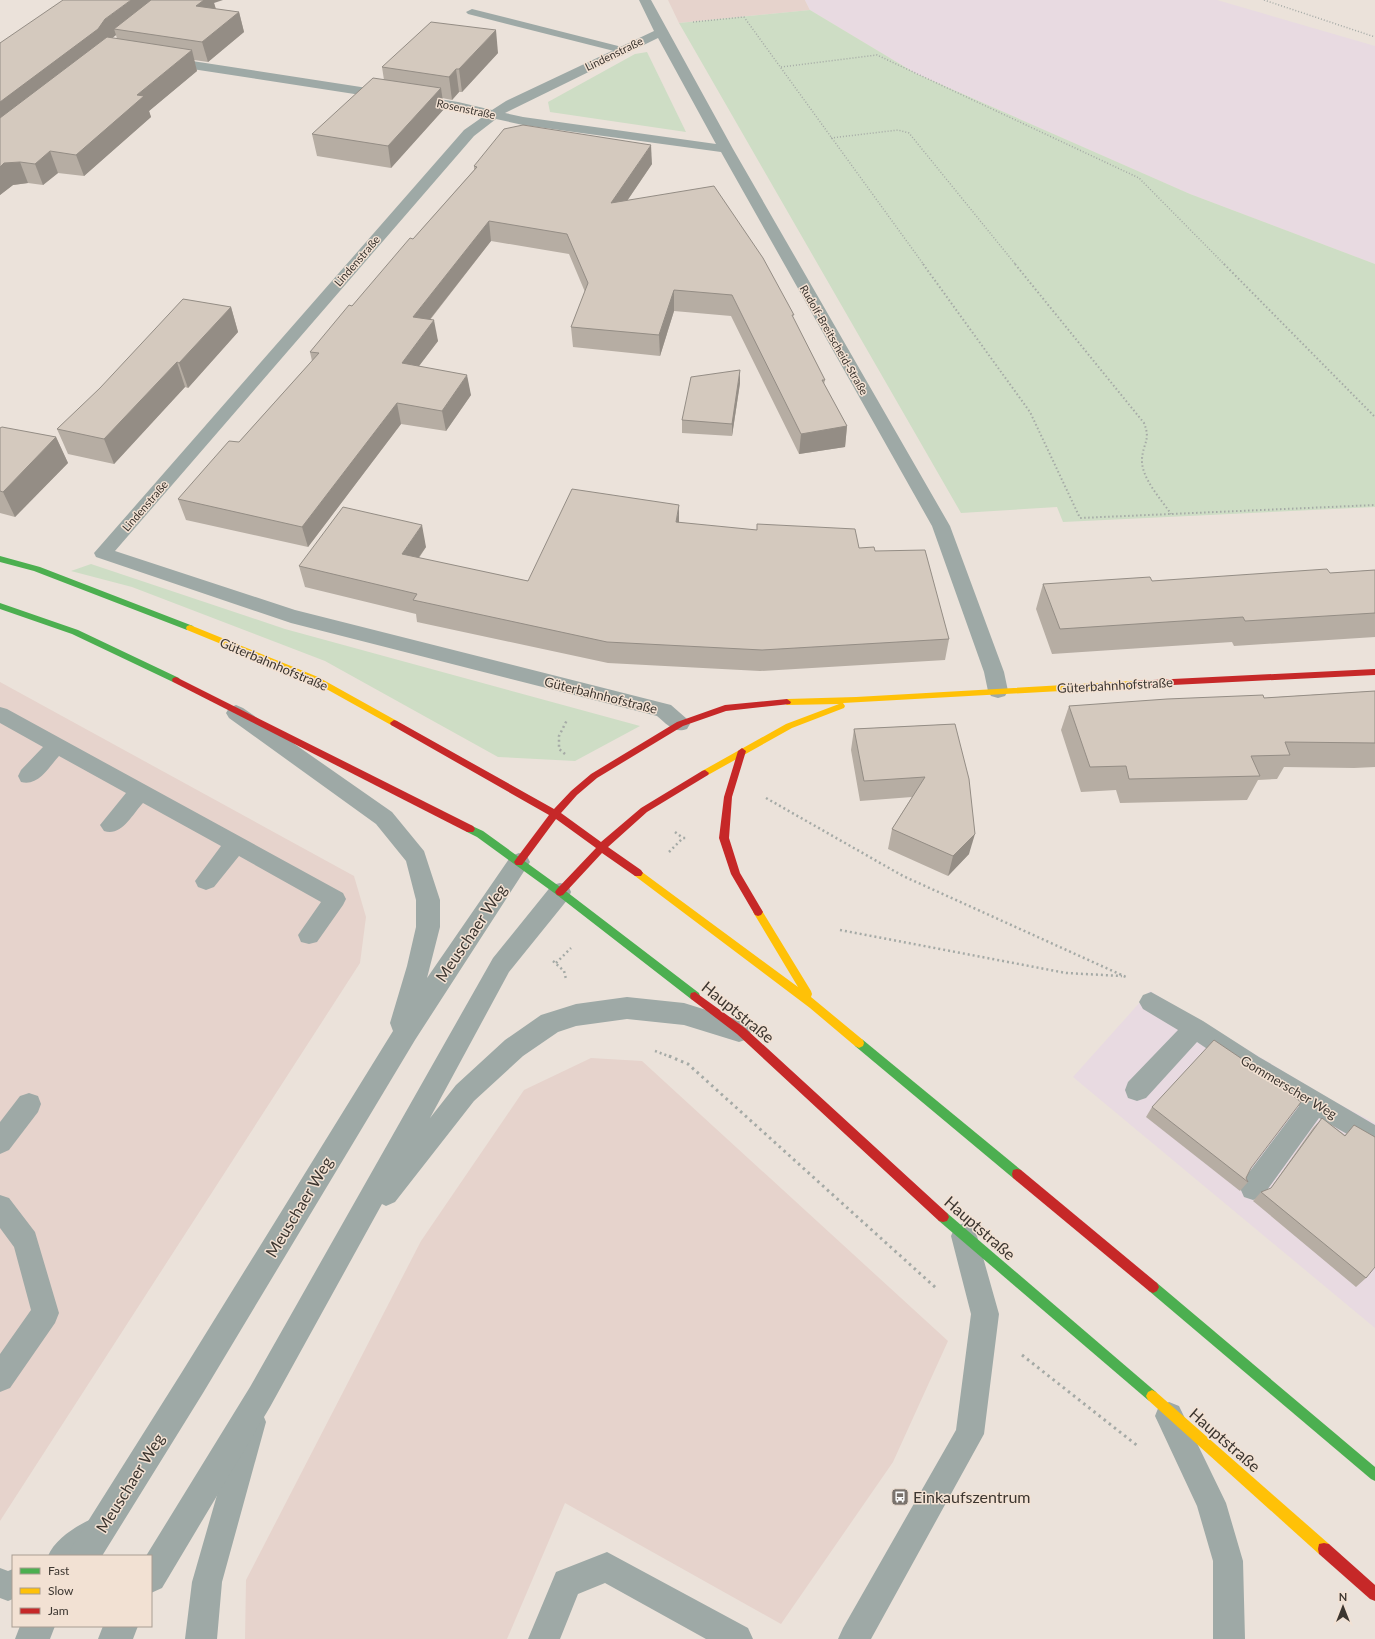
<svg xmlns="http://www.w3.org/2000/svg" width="1375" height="1639" font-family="Lato,sans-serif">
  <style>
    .commercial { fill: #e6d3cc }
    .industrial { fill: #e8dae1 }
    .green { fill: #ceddc5 }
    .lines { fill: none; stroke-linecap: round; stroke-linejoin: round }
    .path-far3 { stroke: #a5aaa6; stroke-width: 1.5; stroke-dasharray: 1 2; stroke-linecap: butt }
    .path-far2 { stroke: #a5aaa6; stroke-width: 2; stroke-dasharray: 1.5 2.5; stroke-linecap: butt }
    .path-far1 { stroke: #a5aaa6; stroke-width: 2.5; stroke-dasharray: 2 3; stroke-linecap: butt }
    .path { stroke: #a5aaa6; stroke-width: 3; stroke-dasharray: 2.5 4; stroke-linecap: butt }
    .lane { fill: #9ea9a6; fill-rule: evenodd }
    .street { fill: #9ea9a6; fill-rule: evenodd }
    .fast { fill: #4caf50; fill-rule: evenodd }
    .slow { fill: #ffc107; fill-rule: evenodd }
    .jam { fill: #c62828; fill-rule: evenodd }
    .wall { fill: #b6ada3; fill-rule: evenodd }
    .shaded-wall { fill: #948d85 }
    .building { fill: #d4c9be; stroke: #948d85 }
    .labels { text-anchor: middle; stroke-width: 3; stroke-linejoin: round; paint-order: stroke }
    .far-street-label { font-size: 11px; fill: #3c3630; stroke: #f2e1d3 }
    .street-label { font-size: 13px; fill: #3c3630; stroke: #f2e1d3 }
    .near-street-label { font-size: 16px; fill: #3c3630; stroke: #f2e1d3 }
    .near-poi-label { font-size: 16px; fill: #3c3630; stroke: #f2e1d3; text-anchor: start }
  </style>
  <rect width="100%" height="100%" fill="#ebe2da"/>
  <!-- commercial -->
  <g class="commercial">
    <path d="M668 0H805L810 10 679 23Z"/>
    <path d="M0 682 354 876 366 917 360 963 0 1521Z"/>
    <path d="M591 1058 642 1061 948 1341 893 1462 781 1624 565 1503 507 1639H245L246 1580 421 1241 524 1090Z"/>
  </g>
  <!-- industrial -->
  <g class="industrial">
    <path d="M805 0H1217L1375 46V264L1190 194 915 73 810 10Z"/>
    <path d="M1150 991 1328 1098 1375 1123V1328L1073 1077Z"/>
  </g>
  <!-- green -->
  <g class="green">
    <path d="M810 10 915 73 1190 194 1375 264V507L1063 522 1057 507 961 513 679 23Z"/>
    <path d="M647 52 686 132 550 112 548 102 635 54Z"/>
    <path d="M91 564 285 629 640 726 575 761 498 757 325 661 132 587 71 571Z"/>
  </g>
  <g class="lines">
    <!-- path-far3 -->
    <g class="path-far3">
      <path d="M1264 0 1375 37"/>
      <path d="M693 22 744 17 924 265"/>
      <path d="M781 67 877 55 1139 178 1225 265"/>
      <path d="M831 138 898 130 909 133 1016 265"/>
    </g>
    <!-- path-far2 -->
    <g class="path-far2">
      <path d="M923 264 1030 412 1080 518 1375 505"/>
      <path d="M1015 264 1144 423C1151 440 1143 443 1142 459 1141 478 1161 499 1171 514"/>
      <path d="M1224 264 1375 417"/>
    </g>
    <!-- path-far1 -->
    <g class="path-far1">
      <path d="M565 754 559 749V736L567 720"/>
      <path d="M766 798 903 876 1126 977"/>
      <path d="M675 832 683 838"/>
      <path d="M669 852 683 838H688"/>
      <path d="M840 930 1066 973 1122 976"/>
      <path d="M553 961 564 971 566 979"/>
      <path d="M556 963 571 948"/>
      <path d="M655 1051 671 1057"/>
    </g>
    <!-- path -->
    <g class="path">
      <path d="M669 1056 688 1064 936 1288"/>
      <path d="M1022 1355 1139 1447"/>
    </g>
    <!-- lane -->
    <g class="lane">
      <path d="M472 9 626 48 628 50 622 53 468 14 466 12Z"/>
      <path d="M0 707 7 709 343 893 346 899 343 905 317 942 309 944 301 942 298 935 321 902 239 856 214 887 206 890 198 887 195 881 221 846 143 803C132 815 121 837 104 831L100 825 126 793 59 756C49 767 38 787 21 782L18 776 21 770 43 747 0 723Z"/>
      <path d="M1151 992 1203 1021 1259 1057 1375 1125V1150L1319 1118 1262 1197 1253 1200 1244 1197 1240 1188 1244 1179 1299 1106 1243 1073 1197 1042 1146 1098 1137 1101 1128 1098 1125 1090 1128 1082 1178 1030 1143 1009 1139 1002 1143 995Z"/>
      <path d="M29 1093 38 1096 41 1104 38 1112 9 1150 0 1154V1122L20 1096Z"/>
      <path d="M0 1195 9 1198 35 1232 59 1313 55 1323 10 1388 0 1392V1354L31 1310 14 1247 0 1228Z"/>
      <path d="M964 1223 973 1227 977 1236 999 1314 984 1434 871 1639H838L843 1628 956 1430 971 1314 951 1236 955 1227Z"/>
      <path d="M1169 1402 1179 1406 1226 1503 1243 1561 1245 1639H1213V1561L1197 1506 1155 1416 1159 1406Z"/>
      <path d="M252 1408 262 1412 266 1422 222 1582 217 1639H185L192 1582 238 1422 242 1412Z"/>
      <path d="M94 1518 105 1522 109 1533C97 1562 74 1556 48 1556 55 1539 77 1525 94 1518Z"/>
      <path d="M607 1552 748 1628 753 1639H706L605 1583 578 1594 560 1639H528L556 1572Z"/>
      <path d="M0 1568 8 1571 13 1569V1599L8 1601 0 1598Z"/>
    </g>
    <!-- street -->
    <g class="street">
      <path d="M639 0H651L733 149 950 526 1004 672 1008 691 1005 696 998 698 991 696 988 691 984 672 932 526 721 152 523 125 496 119 474 136 115 551 295 610 671 705 687 719 690 724 687 729C674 734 667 724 657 716L291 623 96 557 94 553 464 130 484 116 458 110 166 65 162 64 160 61 162 58 166 57 458 102 492 110 506 101 654 31ZM658 38 716 144 523 117 505 113Z"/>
      <path d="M236 705 243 708 392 812 424 851 440 900V927L427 978 511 856 519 853 527 856 530 862 415 1040 203 1393 102 1556H68L73 1545 182 1372 393 1031 390 1023 407 966 416 927V900L406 861 376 824 229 718 226 713 229 708Z"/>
      <path d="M560 883 568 885 571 892 568 899 509 972 430 1118 456 1085 505 1040 541 1015 576 1004 627 997 684 1003 748 1023 751 1031 748 1039 739 1042 684 1025 627 1019 576 1026 558 1032 523 1056 474 1101 395 1202 386 1206 382 1204 270 1407 162 1588 151 1593V1556H146L250 1387 493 958 552 885Z"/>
      <path d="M20 1626H55L50 1639H15Z"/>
      <path d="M103 1626H138L133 1639H98Z"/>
    </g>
    <!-- fast -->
    <g class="fast">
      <path d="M0 556 40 567 193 626 194 628 193 630H187L34 571 0 562Z"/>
      <path d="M0 603 78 630 179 678 180 680 179 682H173L72 634 0 609Z"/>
      <path d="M470 825 483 831 563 889 699 993 700 996 699 999 695 1000 691 999 557 895 477 837 467 832 465 829 467 826Z"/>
      <path d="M859 1038 863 1040 1021 1170 1022 1174 1021 1178 1017 1179 1013 1178 855 1046 854 1043 855 1040Z"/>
      <path d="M943 1212 947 1213 1156 1392 1158 1396 1156 1400 1152 1402 1148 1400 939 1221 937 1217 939 1213Z"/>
      <path d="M1153 1281 1157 1283 1375 1467V1481L1371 1479 1149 1291 1147 1287 1149 1283Z"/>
    </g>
    <!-- slow -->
    <g class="slow">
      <path d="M190 625 318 677 397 721 398 723 394 726 391 725 312 681 187 630 186 628 187 626Z"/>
      <path d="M1133 681 1137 684 1133 687 843 703 845 706 844 708 792 728 708 775H702L701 773 702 771 786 724 839 704 787 705 783 702 787 699 856 697Z"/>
      <path d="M638 869 798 987 753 912 755 909 758 908 761 909 811 991 812 994 811 997 863 1040 864 1043 863 1046 859 1048 855 1046 810 1008 635 876 633 873 635 870Z"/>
      <path d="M1152 1390 1156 1392 1329 1544 1330 1549 1329 1554 1324 1555 1319 1554 1148 1400 1146 1396 1148 1392Z"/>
    </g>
    <!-- jam -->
    <g class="jam">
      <path d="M1375 669V675L1133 687 1129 684 1133 681Z"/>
      <path d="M176 677 473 826 475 829 473 832H467L173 682 172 680 173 678Z"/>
      <path d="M787 699 791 702 790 704 726 711 683 726 597 778 577 795 561 813 601 842 641 808 702 771 705 770 709 773 708 775 647 812 608 847 641 870 643 873 641 876H635L602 853 563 895 560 896 557 895 555 892 557 889 596 848 556 819 522 865H516L514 862 516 859 549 815 391 725 390 723 394 720 397 721 554 809 571 791 591 774 677 722 725 705Z"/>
      <path d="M742 748 746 751 732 797 729 838 740 873 763 912 761 915 758 916 755 915 731 874 719 838 724 797 738 751Z"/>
      <path d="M695 992 745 1028 947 1213 949 1217 947 1221 943 1222 939 1221 737 1034 691 999 690 996 691 993Z"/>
      <path d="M1017 1169 1021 1170 1157 1283 1159 1287 1157 1291 1153 1293 1149 1291 1013 1178 1012 1174 1013 1170Z"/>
      <path d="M1324 1543 1329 1544 1375 1585V1601L1370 1599 1319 1554 1318 1549 1319 1544Z"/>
    </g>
  </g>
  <!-- wall -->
  <g class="wall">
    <path d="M214 3 216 9 239 12 244 32 208 62 194 60 197 71 149 111 151 117 84 176 58 173 43 185 28 183 13 185 0 195V43ZM116 35 117 39 112 38Z"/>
    <path d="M498 53 462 92H459L452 100 442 98 444 109 391 168 317 156 312 134 384 80 382 67Z"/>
    <path d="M652 164 627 201 794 320 825 380 824 384 847 426 845 447 799 454 731 316 674 311 660 356 573 347 571 327 585 292 569 254 491 241 430 320 438 341 419 366 471 395 446 431 401 424 308 547 186 520 178 499 239 442 312 361 310 352 413 239 474 170V166Z"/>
    <path d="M231 307 238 332 188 388 185 387 114 464 68 454 57 429Z"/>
    <path d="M740 383 732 436 682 433V420Z"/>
    <path d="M0 428 56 437 68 463 15 517 0 513Z"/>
    <path d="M679 523 859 548 875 551 949 639 945 660 760 671 608 663 417 622 416 614 305 587 299 566 426 547 419 558 528 581Z"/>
    <path d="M1375 570V637L1234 646 1232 642 1052 654 1036 609 1043 584 1152 581 1330 573Z"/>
    <path d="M1375 691V767L1354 768 1284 767 1277 779 1258 780 1247 800 1120 803 1116 790 1081 792 1061 730 1069 706 1264 698Z"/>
    <path d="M955 724 969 854 948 876 888 849 892 829 912 797 860 801 851 750 854 729Z"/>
    <path d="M1152 1107 1246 1178 1248 1182 1240 1191 1146 1117Z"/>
    <path d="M1322 1118 1345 1135 1354 1125 1366 1278 1356 1287 1253 1201 1261 1192 1270 1189 1313 1128Z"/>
  </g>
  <!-- shaded-wall -->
  <g class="shaded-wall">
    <path d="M131 0H163L114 29 116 35 0 129V102L105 19Z"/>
    <path d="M191 0H223L214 3 217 13 201 26Z"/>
    <path d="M239 12 244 32 208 62 202 42Z"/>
    <path d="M496 30 498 53 462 92 459 69Z"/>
    <path d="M192 50 197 71 149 111 151 117 84 176 76 155 137 95Z"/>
    <path d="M456 69 459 92 452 100 449 77Z"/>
    <path d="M441 88 444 109 391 168 388 146Z"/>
    <path d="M651 145 652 164 612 223 611 203Z"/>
    <path d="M50 151 58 173 43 185 35 164Z"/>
    <path d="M20 162 28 183 13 185 0 195V167L4 163Z"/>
    <path d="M489 221 491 241 416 337 413 317Z"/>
    <path d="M674 290V311L660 356 659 335Z"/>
    <path d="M231 307 238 332 188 388 179 363Z"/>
    <path d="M434 320 438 341 406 383 402 363Z"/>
    <path d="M177 362 185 387 114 464 104 439Z"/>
    <path d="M740 370V383L732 436V424Z"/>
    <path d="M467 375 471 395 446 431 442 411Z"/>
    <path d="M397 403 401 424 308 547 302 527Z"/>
    <path d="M847 426 845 447 799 454 801 434Z"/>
    <path d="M56 437 68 463 15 517 3 492Z"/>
    <path d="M679 505V527L676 522Z"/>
    <path d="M422 525 426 547 406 575 402 554Z"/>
    <path d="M975 834 969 854 948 876 953 856Z"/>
  </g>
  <!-- building -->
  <g class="building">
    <path d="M63 0H131L105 19 98 29 0 102V43Z"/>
    <path d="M151 0H204L196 6 239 12 202 42 114 29Z"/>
    <path d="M431 22 496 30 459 69H456L449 77 382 67Z"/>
    <path d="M107 37 192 50 137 95 144 96 76 155 50 151 35 164 20 162 4 163 0 167V118Z"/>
    <path d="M373 78 441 88 388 146 312 134Z"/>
    <path d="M523 125 651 145 611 203 714 186 763 258 794 315H792L825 380H822L847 426 801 434 732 295 674 290 659 335 571 327 588 283 567 234 489 221 413 317 434 320 402 363 467 375 442 411 397 403 302 527 178 499 229 441 239 442 319 353 310 352 349 305 352 306 410 238 413 239 477 167 474 166 504 129Z"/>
    <path d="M183 299 231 307 179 363 177 362 104 439 57 429 100 388Z"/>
    <path d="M740 370 732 424 682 420 691 377Z"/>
    <path d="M2 427 56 437 3 492 0 491V428Z"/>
    <path d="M572 489 679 505 676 522 757 530V524L855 529 859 548 874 547 875 551 925 550 949 639 762 650 607 642 413 600 417 594 299 566 343 507 422 525 402 554 528 581Z"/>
    <path d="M1327 569 1330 573 1375 570V613L1245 621 1243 617 1060 629 1043 584 1150 577 1152 581Z"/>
    <path d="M1375 691V743L1285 742 1290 755 1251 756 1260 776 1129 779 1126 766 1090 767 1069 706 1167 699 1263 695 1264 698Z"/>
    <path d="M955 724 969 779 975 834 953 856 892 829 925 777 864 781 854 729Z"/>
    <path d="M1214 1040 1251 1065 1301 1102 1251 1168 1246 1178 1248 1182 1152 1107Z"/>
    <path d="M1322 1118 1345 1136 1354 1125 1375 1137V1267L1366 1278 1261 1192 1271 1188Z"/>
  </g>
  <!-- icons -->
  <defs>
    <symbol id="bus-square" viewBox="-11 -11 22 22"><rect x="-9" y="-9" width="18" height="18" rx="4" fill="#79726c" stroke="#f2e1d3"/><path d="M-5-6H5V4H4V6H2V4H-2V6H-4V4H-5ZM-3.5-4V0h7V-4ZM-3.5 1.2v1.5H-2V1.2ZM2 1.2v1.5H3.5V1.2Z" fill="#fff"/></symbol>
  </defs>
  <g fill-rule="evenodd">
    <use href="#bus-square" x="890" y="1487" width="20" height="20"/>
  </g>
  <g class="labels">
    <!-- far-street labels -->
    <g class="far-street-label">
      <text transform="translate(614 54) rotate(-26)" y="4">Lindenstraße</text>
      <text transform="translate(466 109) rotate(12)" y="4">Rosenstraße</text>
      <text transform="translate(357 261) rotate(-49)" y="4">Lindenstraße</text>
      <text transform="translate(834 340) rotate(60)" y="4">Rudolf-Breitscheid-Straße</text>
      <text transform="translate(145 506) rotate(-49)" y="4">Lindenstraße</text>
    </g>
    <!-- street labels -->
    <g class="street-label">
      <text transform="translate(274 664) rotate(23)" y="5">Güterbahnhofstraße</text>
      <text transform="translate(1115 685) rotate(-3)" y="5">Güterbahnhofstraße</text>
      <text transform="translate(601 695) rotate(14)" y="5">Güterbahnhofstraße</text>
      <text transform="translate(1289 1087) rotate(31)" y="5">Gommerscher Weg</text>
    </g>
    <!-- near-street labels -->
    <g class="near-street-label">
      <text transform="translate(471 933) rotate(-56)" y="6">Meuschaer Weg</text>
      <text transform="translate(738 1012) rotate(39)" y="6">Hauptstraße</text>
      <text transform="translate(299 1207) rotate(-59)" y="6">Meuschaer Weg</text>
      <text transform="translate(980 1228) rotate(41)" y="6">Hauptstraße</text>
      <text transform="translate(1225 1440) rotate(41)" y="6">Hauptstraße</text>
      <text transform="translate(130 1483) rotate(-58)" y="6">Meuschaer Weg</text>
    </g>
    <!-- near-poi labels -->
    <g class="near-poi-label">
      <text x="913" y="1503">Einkaufszentrum</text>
    </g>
  </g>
  <!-- legend -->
  <rect x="12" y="1555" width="140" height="72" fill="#f2e1d3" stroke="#a99d92"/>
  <rect x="20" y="1568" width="20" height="6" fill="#4caf50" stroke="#a99d92"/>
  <text x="48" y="1575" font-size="12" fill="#3c3630">Fast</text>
  <rect x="20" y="1588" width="20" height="6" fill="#ffc107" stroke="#a99d92"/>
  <text x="48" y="1595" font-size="12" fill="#3c3630">Slow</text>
  <rect x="20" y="1608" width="20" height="6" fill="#c62828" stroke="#a99d92"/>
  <text x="48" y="1615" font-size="12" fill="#3c3630">Jam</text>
  <!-- north arrow -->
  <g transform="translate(1343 1607)" stroke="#f2e1d3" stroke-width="3" paint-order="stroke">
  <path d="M0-3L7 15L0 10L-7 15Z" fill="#3c3630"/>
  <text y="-6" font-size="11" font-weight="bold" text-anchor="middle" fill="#3c3630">N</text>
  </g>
</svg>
